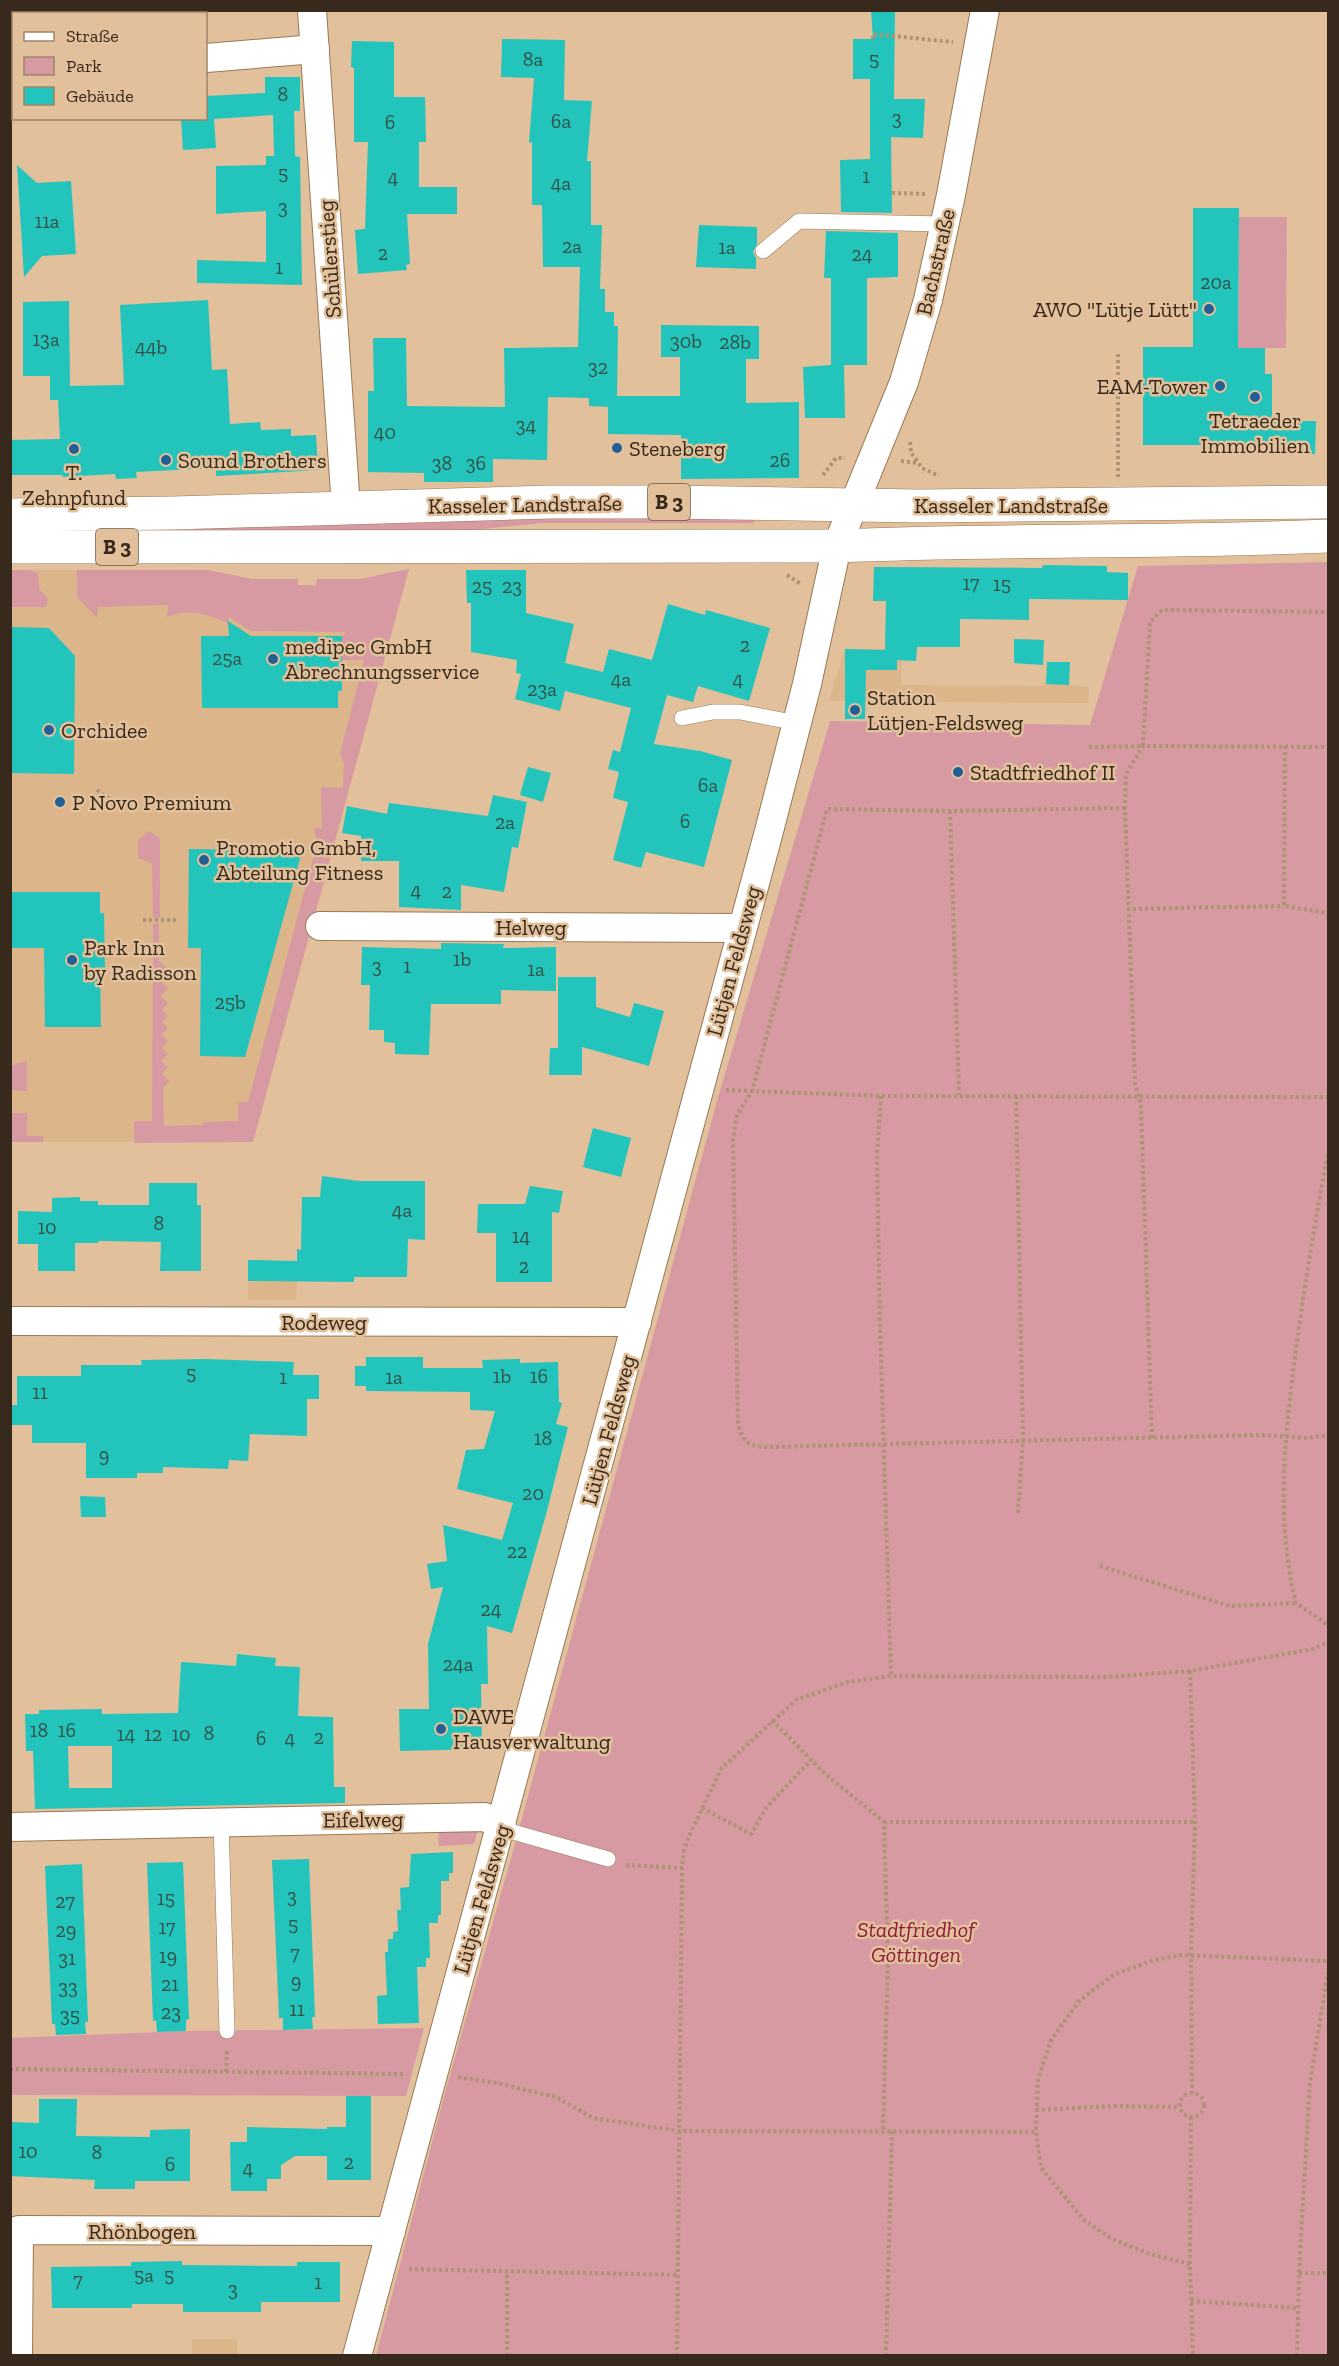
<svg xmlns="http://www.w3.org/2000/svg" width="1339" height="2366" font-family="'Zilla Slab',serif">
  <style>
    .built { fill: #dcb58a }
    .green { fill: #d799a2 }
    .building { fill: #23c4bb; fill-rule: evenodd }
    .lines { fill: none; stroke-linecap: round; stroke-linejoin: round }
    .service-casing { stroke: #987956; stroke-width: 16 }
    .minor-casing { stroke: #987956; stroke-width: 30 }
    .primary-casing { stroke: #987956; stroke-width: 34 }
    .path { stroke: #ae9375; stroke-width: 4; stroke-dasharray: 3 3; stroke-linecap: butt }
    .service { stroke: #fff; stroke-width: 15 }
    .minor { stroke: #fff; stroke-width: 28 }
    .primary { stroke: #fff; stroke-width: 33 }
    .poi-dot { fill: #215f95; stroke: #e2c09b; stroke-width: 2 }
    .labels { text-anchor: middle; stroke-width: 5; stroke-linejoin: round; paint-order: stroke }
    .number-label { font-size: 20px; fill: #325044 }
    .shield { fill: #e2c09b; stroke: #6a5742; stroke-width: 1.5 }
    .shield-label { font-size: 21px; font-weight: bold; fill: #372a1c }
    .street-label { font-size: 22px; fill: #372a1c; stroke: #e2c09b }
    .poi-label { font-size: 22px; fill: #372a1c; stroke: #e2c09b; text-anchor: start }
    .park-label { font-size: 22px; font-style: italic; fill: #901a3e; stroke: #e2c09b }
  </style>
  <rect width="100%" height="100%" fill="#e2c09b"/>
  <!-- built -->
  <g class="built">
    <path d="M409 569 253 1142H11V570H208L252 579H298V585H316L317 579H360Z"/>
    <path d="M845 649H902L901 685 1042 686 1046 684 1047 662H1070L1069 685 1089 687 1088 703 829 701Z"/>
    <path d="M248 1260 281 1281H297L296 1300H248Z"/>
    <rect x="192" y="2339" width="45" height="16"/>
  </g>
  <!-- green -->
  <g class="green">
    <path d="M1239 217H1287L1286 348H1238Z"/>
    <path d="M755 513 754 523H544L411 536H194V525Z"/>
    <path d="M1328 562V2355L376 2356 445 2093 515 1844 717 1101 830 721 1090 725 1138 566Z"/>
    <path d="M409 569 253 1142 134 1143V1121H152L153 923H159V961L168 969 159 980 168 988 161 996 168 1003 162 1010 168 1016 162 1022 168 1028 161 1035 168 1041 162 1048 168 1054 161 1061 168 1067 162 1074 169 1081 163 1088 164 1126 203 1125V1122L238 1121V1102H248L314 855 316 837 314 828 322 829 321 787 343 788 344 763 340 754 364 660H342V636L346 632 251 631 229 617V624C207 614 190 608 167 617L168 605 98 607 97 618 77 597V570H208L252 579H298V585H316L317 579H360Z"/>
    <path d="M10 570H30L38 574 39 589 48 599 46 607H11Z"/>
    <path d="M149 831 160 838V918L153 917 152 863 138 858V840Z"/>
    <path d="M27 1061V1091L11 1090 12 1065Z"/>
    <path d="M11 1113H27V1136H43V1142H11Z"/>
    <path d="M438 1827 478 1829 474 1844 439 1846Z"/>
    <path d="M424 2028 406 2096 11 2095 10 2038 186 2031Z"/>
  </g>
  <!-- building -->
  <g class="building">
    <path d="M871 10H895L894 99H925L923 138 891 137 892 213 841 212 840 160 870 159V79H853V39H873Z"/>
    <path d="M502 39 565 40 564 100 592 101 587 161H591V225H602L600 289H605V312H614V326H618L617 396H680V357H661V325L759 326V359H746V403L799 402V478L681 479V435L608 434V407L589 406V398L548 397 547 460 493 459V482H424V473L368 472V391H374L373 338H406L407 406 505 407 504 348 578 347 580 267H543L542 205H532V142L529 143 534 78 501 77Z"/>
    <path d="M352 41 394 42V97H425L426 142H419V187H457V214H407L410 264 406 265 407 270 358 274 355 230 365 229 368 142H354V68L351 67Z"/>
    <path d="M265 77H300V111H294L295 156 300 157 302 285 197 283V260L266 262V211L216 214V166L266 165V156H274L273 115 214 119 216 148 183 150 181 118H206V96L265 93Z"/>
    <path d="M17 165 37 183 71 181 76 254 42 256 24 277Z"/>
    <path d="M1193 208H1239L1238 348H1265V374H1272V421H1316L1315 454H1292V445H1143V347H1193Z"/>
    <path d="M699 225 757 227V244L753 252 756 258V269L696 267Z"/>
    <path d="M826 231 898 233V277L867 278V365H844L845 418H805L803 367 831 365V278H824Z"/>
    <path d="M208 300 212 370 227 369 230 424 260 422 261 430 291 429V436L316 435 318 470 216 476V468L136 472 137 478 116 479 115 474 63 477 62 475H10V440L60 439 58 400H50V376H23V302L69 301 70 386 124 385 120 305Z"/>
    <path d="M1043 565 1107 566V572L1128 573V600L1029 599V620L960 619V647H917L916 661 897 660V670H866L865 719H845V649L885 650 886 601H873L874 567 1042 568Z"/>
    <path d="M466 570H526V613L574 624 565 663 603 672 609 649 652 660 668 604 705 615 706 610 770 628 749 701 698 686 693 702 667 695 654 744 700 751 732 760 704 867 646 852 641 868 613 860 628 802 613 798 619 772 608 769 613 750 620 752 631 708 565 691 560 711 515 699 521 674 516 673 517 660 471 652V603H467Z"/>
    <path d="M228 621 251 636H342V691H338V708H202L201 636H229Z"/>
    <path d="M10 627 49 628 75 656 74 774 10 773Z"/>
    <path d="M1014 639 1044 640 1043 665 1014 663Z"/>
    <path d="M1047 662H1070L1069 685 1046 684Z"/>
    <path d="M528 767 551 773 543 802 520 795Z"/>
    <path d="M493 795 527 802 518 848 512 847 504 892 461 885V910L399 907V861H361V836L342 833 347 806 387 814 389 803 488 816Z"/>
    <path d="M189 849 302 851 245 1057 200 1056 201 948H188Z"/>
    <path d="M10 892H100V913H104L105 971H100L101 1027H45L44 948H10Z"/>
    <path d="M441 943 504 944 503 948 556 947V991L501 990V1004H431L429 1055 395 1054V1043L384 1042V1030H369L370 985H361L362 947 441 949Z"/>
    <path d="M558 977H596V1007L630 1017 634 1003 664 1011 649 1066 582 1047V1075H549L550 1048H558Z"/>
    <path d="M593 1128 631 1138 621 1177 583 1167Z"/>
    <path d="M322 1176 359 1181H425V1240L408 1239 407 1277H354V1282L248 1281V1260L297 1261V1249L301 1250 302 1197H320Z"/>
    <path d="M149 1183H197V1205H201V1271H160L161 1242 98 1241V1243H75V1271H38V1244H18V1211L52 1212V1198L80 1197V1201H98V1205H149Z"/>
    <path d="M530 1186 563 1191 559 1213 552 1212V1282H496V1233H477L478 1204H525Z"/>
    <path d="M366 1357H423V1368H483L482 1360 520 1359V1363L558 1362 559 1402 562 1403 556 1424 568 1427 547 1511 512 1633 487 1626 488 1684H481L482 1749 400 1751 399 1709H429L428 1644 443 1587 431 1589 427 1564 447 1561 443 1525 502 1540 513 1503 457 1489 466 1450 484 1449 495 1411 470 1410V1392L366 1391V1386H355V1366H366Z"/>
    <path d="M206 1359 294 1362 293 1375H319V1399H307V1436L250 1434 248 1461 229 1460 228 1469 163 1467V1473H137V1478H86V1443H32V1425H10V1405H17V1376H81V1365H142L141 1360Z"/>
    <path d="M80 1496 105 1497 106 1517H81Z"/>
    <path d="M237 1654 276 1658 275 1666 300 1667 298 1716 333 1717 334 1787H345V1803L35 1809 33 1751H26L25 1714H39V1710L102 1709V1714L178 1713 181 1662 236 1666ZM68 1746H112V1788H69Z"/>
    <path d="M453 1852V1873H449V1881H441V1915H438V1923H429L430 1958H426V1967H417L419 2023 378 2024 377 1996 387 1995 385 1952H388V1939H393V1932L398 1931 397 1910H401L400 1888 409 1887 411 1854Z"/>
    <path d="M309 1859 315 2017H312L313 2029 283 2030V2018H279L272 1860Z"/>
    <path d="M183 1862 189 2019 186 2020V2031L157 2032 156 2020 153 2021 147 1863Z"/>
    <path d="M82 1864 88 2022H85L86 2034 56 2035 55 2024H52L45 1866Z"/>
    <path d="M346 2096H371V2180H327V2156H295L281 2165V2179H267V2191H231L230 2142H247V2127L327 2129V2127H346Z"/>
    <path d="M39 2099H77L76 2136 150 2137V2130L190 2129V2181H135V2189H94L95 2180 10 2176V2122L39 2123Z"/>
    <path d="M182 2261V2265L297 2266V2262H340V2302H261V2312H183V2304H132V2308H52L51 2267 131 2266V2262Z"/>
  </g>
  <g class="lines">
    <defs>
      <g id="service">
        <path d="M763 251 799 221 944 224"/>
        <path d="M682 718 713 712H740L797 723"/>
        <path d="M221 1821 227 2031"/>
        <path d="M502 1826 513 1832 608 1859"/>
      </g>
      <g id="minor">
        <path d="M312 10 346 508"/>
        <path d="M206 58 315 49"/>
        <path d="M10 71H14"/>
        <path d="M320 926 742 928"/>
        <path d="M10 1321 637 1322"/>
        <path d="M10 1827 485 1817 502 1826"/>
        <path d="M18 2356 19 2230 391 2231"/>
        <path d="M357 2356 768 835 807 684 837 546 904 382 928 300 951 195 985 10"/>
      </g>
      <g id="primary">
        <path d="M10 515 174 513 551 502H669L919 506 1328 502"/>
        <path d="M10 547 837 546C1001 539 1165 543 1328 536"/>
      </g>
    </defs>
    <!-- service casing -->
    <use href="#service" class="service-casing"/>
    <!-- minor casing -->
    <use href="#minor" class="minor-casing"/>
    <!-- primary casing -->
    <use href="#primary" class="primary-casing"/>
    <!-- path -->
    <g class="path">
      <path d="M873 39V34L953 42"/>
      <path d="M892 193 926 194"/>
      <path d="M910 442 911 453 918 462"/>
      <path d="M901 461 918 463 922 468 939 476"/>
      <path d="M823 475 836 458H845"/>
      <path d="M1118 477V351"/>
      <path d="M787 575 801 584"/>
      <path d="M1285 746 1284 906 1322 912 1328 916"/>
      <path d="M1089 747 1143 746 1150 622 1162 610 1328 612"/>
      <path d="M97 790 119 806 135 809"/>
      <path d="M1125 808 950 811 827 809 752 1091 737 1115 733 1140 738 1424C742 1440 747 1446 764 1447L1262 1435 1307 1438 1328 1435"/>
      <path d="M950 811 959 1095"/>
      <path d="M1127 909 1284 906"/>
      <path d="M143 920H177"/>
      <path d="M726 1090 881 1096 1328 1097"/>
      <path d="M881 1096 877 1154 880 1329 891 1676"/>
      <path d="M1016 1096 1023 1439 1018 1513"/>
      <path d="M1328 1155C1315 1219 1305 1284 1296 1349 1285 1434 1275 1519 1296 1603L1328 1625"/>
      <path d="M1152 1438 1141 1106 1135 1083 1125 808 1126 774 1143 746 1328 747"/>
      <path d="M1100 1566 1230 1606 1296 1603"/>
      <path d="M1190 1671 1195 1822 1191 1955 1192 2093"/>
      <path d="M772 1720 824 1773 884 1822 888 1960 883 2131"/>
      <path d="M702 1808 751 1834 766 1808 811 1760"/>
      <path d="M884 1822H1195"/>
      <path d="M626 1865 682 1868"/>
      <path d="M10 2069 405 2074"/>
      <path d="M226 2072 227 2049"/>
      <path d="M458 2077 497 2083 556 2097 593 2118 679 2131 1036 2132"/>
      <circle cx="1192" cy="2105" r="12"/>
      <path d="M1036 2110 1115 2106 1180 2107"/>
      <path d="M1191 2117 1190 2264 1193 2356"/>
      <path d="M1190 2264 1150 2254 1112 2239 1084 2220 1041 2168 1036 2132 1038 2079 1051 2040 1080 2000 1115 1974 1154 1960 1182 1955 1328 1961"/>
      <path d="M409 2269 679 2275"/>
      <path d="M1299 2273H1328"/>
      <path d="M1191 2301 1298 2308"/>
      <path d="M507 2356V2272"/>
      <path d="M677 2356 682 1868 684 1849 691 1832 721 1769 796 1700 848 1682 891 1676 1106 1677 1190 1671 1313 1649 1328 1642"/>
      <path d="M886 2356 892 2131"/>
      <path d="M1297 2356 1299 2273 1310 2082 1328 1972"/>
    </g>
    <!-- service -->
    <use href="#service" class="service"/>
    <!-- minor -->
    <use href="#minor" class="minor"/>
    <!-- primary -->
    <use href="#primary" class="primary"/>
  </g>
  <!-- markers -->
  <g class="poi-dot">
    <circle cx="1209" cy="309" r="6"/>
    <circle cx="1220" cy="386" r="6"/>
    <circle cx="1255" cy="397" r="6"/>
    <circle cx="617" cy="448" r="6"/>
    <circle cx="74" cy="449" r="6"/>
    <circle cx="166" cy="460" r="6"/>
    <circle cx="273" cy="659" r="6"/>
    <circle cx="855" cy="710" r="6"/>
    <circle cx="49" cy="730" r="6"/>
    <circle cx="958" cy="772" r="6"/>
    <circle cx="60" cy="802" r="6"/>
    <circle cx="204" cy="860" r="6"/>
    <circle cx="72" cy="960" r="6"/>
    <circle cx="441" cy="1729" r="6"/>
  </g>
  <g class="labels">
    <!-- number labels -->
    <g class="number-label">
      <text x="533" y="66">8a</text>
      <text x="874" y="66">5</text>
      <text x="283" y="101">8</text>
      <text x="897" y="125">3</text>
      <text x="561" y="128">6a</text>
      <text x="390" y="129">6</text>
      <text x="283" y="180">5</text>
      <text x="866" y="183">1</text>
      <text x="393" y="184">4</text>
      <text x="561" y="190">4a</text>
      <text x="283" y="214">3</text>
      <text x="47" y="228">11a</text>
      <text x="572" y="253">2a</text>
      <text x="727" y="254">1a</text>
      <text x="383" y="260">2</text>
      <text x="862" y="261">24</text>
      <text x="279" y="274">1</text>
      <text x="1216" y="289">20a</text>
      <text x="46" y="346">13a</text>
      <text x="686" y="348">30b</text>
      <text x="735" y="349">28b</text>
      <text x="151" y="354">44b</text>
      <text x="598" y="374">32</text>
      <text x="526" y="432">34</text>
      <text x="385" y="439">40</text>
      <text x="780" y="467">26</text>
      <text x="442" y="470">38</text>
      <text x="476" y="470">36</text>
      <text x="971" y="590">17</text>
      <text x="1002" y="591">15</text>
      <text x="482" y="593">25</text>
      <text x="512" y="593">23</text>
      <text x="745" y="652">2</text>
      <text x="227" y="665">25a</text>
      <text x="621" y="686">4a</text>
      <text x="738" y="686">4</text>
      <text x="542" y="696">23a</text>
      <text x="708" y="792">6a</text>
      <text x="685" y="828">6</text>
      <text x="505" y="829">2a</text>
      <text x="416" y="897">4</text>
      <text x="447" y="898">2</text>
      <text x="462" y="966">1b</text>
      <text x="377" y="973">3</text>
      <text x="407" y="973">1</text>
      <text x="536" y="976">1a</text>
      <text x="230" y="1009">25b</text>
      <text x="402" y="1217">4a</text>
      <text x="159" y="1230">8</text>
      <text x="47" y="1234">10</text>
      <text x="521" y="1243">14</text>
      <text x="524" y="1273">2</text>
      <text x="191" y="1380">5</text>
      <text x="502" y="1383">1b</text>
      <text x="539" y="1383">16</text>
      <text x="283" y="1384">1</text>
      <text x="394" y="1384">1a</text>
      <text x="40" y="1399">11</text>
      <text x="543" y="1445">18</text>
      <text x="104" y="1462">9</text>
      <text x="533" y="1500">20</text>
      <text x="517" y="1558">22</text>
      <text x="491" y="1616">24</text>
      <text x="458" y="1671">24a</text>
      <text x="39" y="1737">18</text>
      <text x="67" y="1737">16</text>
      <text x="209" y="1740">8</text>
      <text x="126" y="1741">14</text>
      <text x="153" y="1741">12</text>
      <text x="181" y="1741">10</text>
      <text x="319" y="1744">2</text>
      <text x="261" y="1745">6</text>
      <text x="290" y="1745">4</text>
      <text x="292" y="1903">3</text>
      <text x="166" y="1905">15</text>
      <text x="65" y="1908">27</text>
      <text x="293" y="1931">5</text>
      <text x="167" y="1934">17</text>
      <text x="66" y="1937">29</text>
      <text x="295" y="1960">7</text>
      <text x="168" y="1963">19</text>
      <text x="67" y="1965">31</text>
      <text x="296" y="1988">9</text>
      <text x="170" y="1991">21</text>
      <text x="68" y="1994">33</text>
      <text x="297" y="2016">11</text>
      <text x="171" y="2019">23</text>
      <text x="70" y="2022">35</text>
      <text x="28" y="2158">10</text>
      <text x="97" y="2159">8</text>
      <text x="349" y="2169">2</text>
      <text x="170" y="2171">6</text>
      <text x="248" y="2175">4</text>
      <text x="144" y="2282">5a</text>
      <text x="169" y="2282">5</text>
      <text x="78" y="2287">7</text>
      <text x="318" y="2289">1</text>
      <text x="233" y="2296">3</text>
    </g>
    <!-- shield labels -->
    <g class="shield">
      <rect x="648" y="484" width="42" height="36" rx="4.5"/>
      <rect x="96" y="529" width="42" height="36" rx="4.5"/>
    </g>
    <g class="shield-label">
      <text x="669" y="509">B 3</text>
      <text x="117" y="554">B 3</text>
    </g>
    <!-- street labels -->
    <g class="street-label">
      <text transform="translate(329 259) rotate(-94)" y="8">Schülerstieg</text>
      <text transform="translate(935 262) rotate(-77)" y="8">Bachstraße</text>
      <text transform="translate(525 504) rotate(-1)" y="8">Kasseler Landstraße</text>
      <text x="1011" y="513">Kasseler Landstraße</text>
      <text x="531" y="935">Helweg</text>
      <text transform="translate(733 961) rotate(-75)" y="8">Lütjen Feldsweg</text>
      <text x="324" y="1330">Rodeweg</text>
      <text transform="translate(608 1430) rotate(-75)" y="8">Lütjen Feldsweg</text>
      <text transform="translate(363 1819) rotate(-1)" y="8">Eifelweg</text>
      <text transform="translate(481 1899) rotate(-74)" y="8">Lütjen Feldsweg</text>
      <text x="142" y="2239">Rhönbogen</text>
    </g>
    <!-- poi labels -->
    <g class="poi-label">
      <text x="1197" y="317" text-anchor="end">AWO "Lütje Lütt"</text>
      <text x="1208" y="394" text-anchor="end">EAM-Tower</text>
      <text x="1255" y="428" text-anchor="middle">Tetraeder<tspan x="1255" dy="25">Immobilien</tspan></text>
      <text x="629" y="456">Steneberg</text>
      <text x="178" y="468">Sound Brothers</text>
      <text x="74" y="480" text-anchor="middle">T.<tspan x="74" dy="25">Zehnpfund</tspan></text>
      <text x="285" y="654">medipec GmbH<tspan x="285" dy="25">Abrechnungsservice</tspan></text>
      <text x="867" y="705">Station<tspan x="867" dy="25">Lütjen-Feldsweg</tspan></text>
      <text x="61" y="738">Orchidee</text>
      <text x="970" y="780">Stadtfriedhof II</text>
      <text x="72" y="810">P Novo Premium</text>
      <text x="216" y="855">Promotio GmbH,<tspan x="216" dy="25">Abteilung Fitness</tspan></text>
      <text x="84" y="955">Park Inn<tspan x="84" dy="25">by Radisson</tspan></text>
      <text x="453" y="1724">DAWE<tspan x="453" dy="25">Hausverwaltung</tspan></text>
    </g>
    <!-- park labels -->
    <g class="park-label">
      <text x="916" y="1937">Stadtfriedhof<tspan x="916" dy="25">Göttingen</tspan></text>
    </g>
  </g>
  <!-- border -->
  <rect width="1339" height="2366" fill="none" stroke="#372a1c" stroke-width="24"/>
  <!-- legend -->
  <rect x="12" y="12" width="195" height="108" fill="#e2c09b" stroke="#9e8468" stroke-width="1.5"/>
  <rect x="24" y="32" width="30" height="9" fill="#ffffff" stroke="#9e8468" stroke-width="1.5"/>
  <text x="66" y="42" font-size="18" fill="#372a1c">Straße</text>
  <rect x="24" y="57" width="30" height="18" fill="#d799a2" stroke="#9e8468" stroke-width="1.5"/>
  <text x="66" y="72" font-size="18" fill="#372a1c">Park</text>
  <rect x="24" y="87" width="30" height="18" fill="#23c4bb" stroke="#9e8468" stroke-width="1.5"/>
  <text x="66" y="102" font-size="18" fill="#372a1c">Gebäude</text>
</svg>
